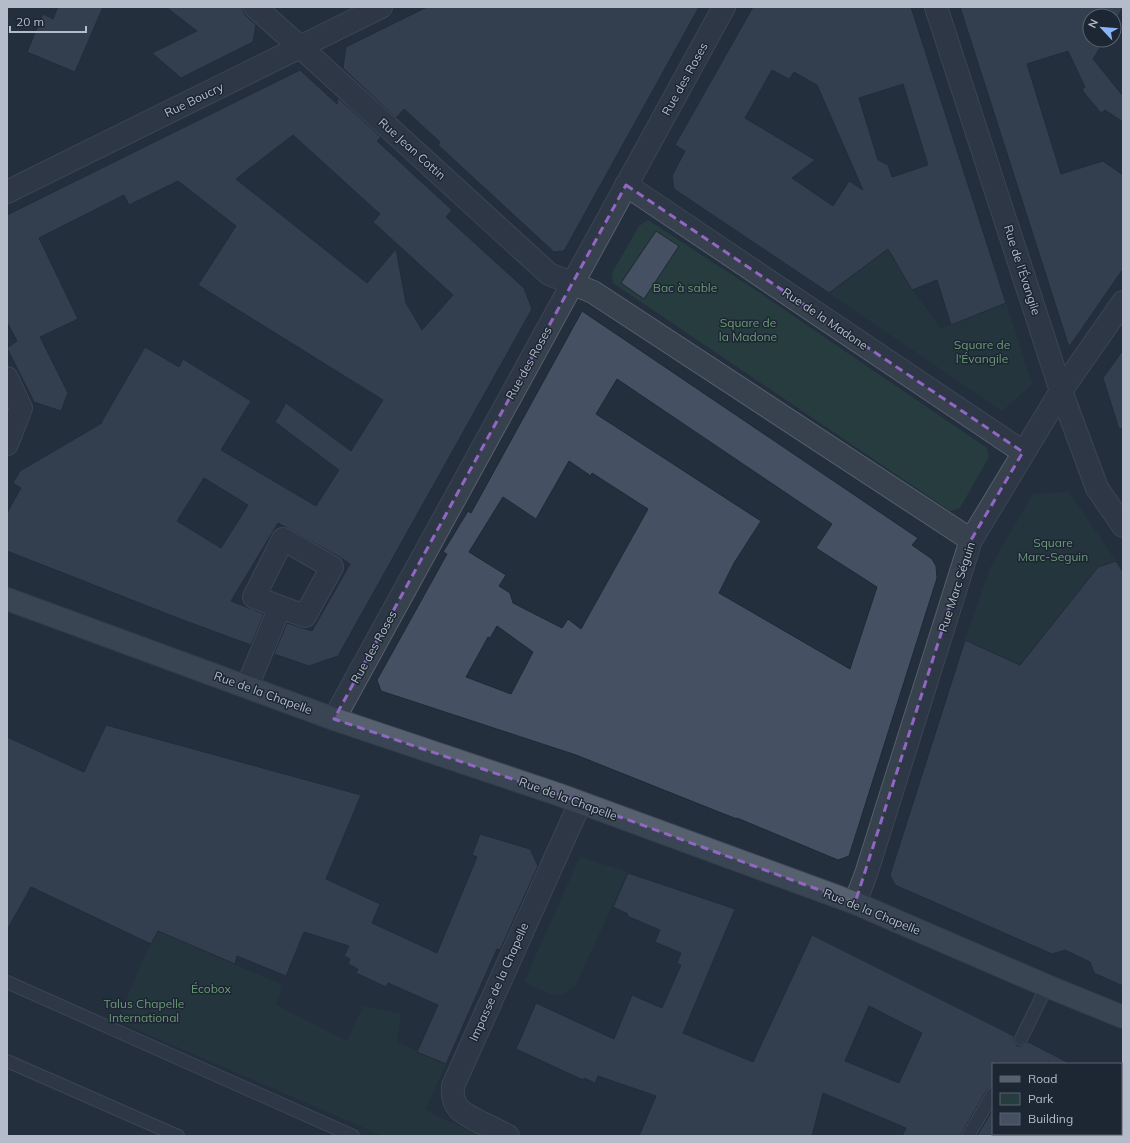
<svg xmlns="http://www.w3.org/2000/svg" width="1130" height="1143" font-family="Mulish,sans-serif">
  <style>
    .green { fill: #263c3f }
    .building { fill: #455162; stroke: #1f2835; fill-rule: evenodd }
    .lines { fill: none; stroke-linecap: round; stroke-linejoin: round }
    .lane-casing { stroke: #565f6c; stroke-width: 14 }
    .street-casing { stroke: #565f6c; stroke-width: 24 }
    .primary-casing { stroke: #414a57; stroke-width: 24 }
    .lane { stroke: #38414e; stroke-width: 12 }
    .street { stroke: #38414e; stroke-width: 22 }
    .primary { stroke: #56606e; stroke-width: 22 }
    .marked { fill: none; stroke: #9266c3; stroke-width: 3; stroke-dasharray: 8 5; stroke-linejoin: round }
    .labels { text-anchor: middle; stroke-width: 3; stroke-linejoin: round; paint-order: stroke }
    .street-label { font-size: 12px; fill: #b4bcc9; stroke: #1d2633 }
    .park-label { font-size: 12px; fill: #6b9a76; stroke: #1d2633 }
  </style>
  <rect width="100%" height="100%" fill="#242f3e"/>
  <!-- green -->
  <g class="green">
    <path d="M648 220 754 289 987 448 989 457 960 508 950 511 613 283 612 273 639 226Z"/>
    <path d="M888 249 912 290 941 328 1006 303 1032 384 1002 411 829 293Z"/>
    <path d="M1069 492 1116 561 1098 567 1020 665 965 640 991 566 1033 494Z"/>
    <path d="M580 857 628 872 575 986 564 994 553 995 524 982Z"/>
    <path d="M158 931 282 985 276 1005 347 1041 363 1006 401 1014 397 1042 446 1064 425 1110 481 1136H383L117 1021 145 955Z"/>
  </g>
  <!-- building -->
  <g class="building">
    <path d="M58 7H103L75 72 27 52 43 14 53 19Z"/>
    <path d="M166 7H243V11L246 16 256 25 253 42 181 78 152 53 197 31Z"/>
    <path d="M427 7H699L564 251 554 252 438 145 440 142 404 109 396 118 343 68 346 47Z"/>
    <path d="M753 7H911L1006 303 951 325 937 280 912 290 888 249 829 293 674 189 672 176 685 151 675 145ZM772 70 789 79 794 72 817 85 863 190 849 181 833 206 792 178 815 160 745 118ZM903 84 928 165 892 177 888 165 878 160 859 98Z"/>
    <path d="M960 7H1123L1114 24V16H1090V40H1105L1093 59 1123 96V122L1105 110 1101 113 1082 90 1085 87 1068 51 1027 64 1061 174 1103 161 1123 175V269L1069 347Z"/>
    <path d="M300 70 337 104 338 98 381 137 377 141 452 210 446 217 524 288 532 309 338 656 309 666 274 654 287 623 312 631 350 564 338 556 278 523 231 601 264 614 251 645 183 620 7 551V513L21 488 13 483 20 471 102 423H101L145 347 179 367 183 359 251 401 221 450 316 506 339 470 275 422 286 403 351 451 383 400 198 285 236 226 178 181 129 205 124 195 39 238 78 319 40 337 68 393 61 411 34 402 7 348 17 341 7 322V215ZM293 135 380 214 373 222 453 295 422 330 406 303 396 249 367 283 236 179ZM204 478 248 505 221 548 177 521Z"/>
    <path d="M656 231 679 246 644 299 621 283Z"/>
    <path d="M582 311 918 538 912 545 932 559 936 566 937 578 849 856 838 860 737 818V819L719 812 576 755 381 691 377 680 447 554 443 552 468 511 471 513ZM617 379 832 524 816 548 877 587 850 669 719 593 734 563 761 521 596 414ZM569 461 591 476 592 473 648 509 581 629 568 619 562 628 513 603 510 593 499 586 506 575 469 552 503 497 536 519ZM497 626 533 652 511 694 466 677 488 637 490 638Z"/>
    <path d="M1123 350V428L1119 429 1103 378Z"/>
    <path d="M1116 561 1123 572V986L1094 973 1090 962 1065 950 1052 954 895 885 890 875 965 640 1020 665 1098 567Z"/>
    <path d="M106 725 361 795 326 879 380 904 372 923 437 953 477 857 472 855 480 834 530 849 538 866 500 950 497 949 446 1064 417 1052 438 1005 388 983 386 987 356 973 358 969 348 964 350 959 344 956 349 946 304 932 286 976 237 956 235 964 158 931 151 944 31 887 7 930V737L84 772Z"/>
    <path d="M628 873 735 909 683 1033 753 1062 812 935 1014 1036V1040L1017 1046H1022L1028 1042 1071 1064H993V1087L987 1090 962 1132 961 1136H902L906 1128 823 1093 812 1136H639L656 1096 598 1076 595 1083 584 1078 583 1080 516 1049 536 1003 614 1039 632 995 662 1008 681 965 677 963 681 953 655 942 660 930 627 916 628 914 613 907ZM869 1006 922 1033 899 1083 845 1061Z"/>
    <path d="M993 1109V1136H977Z"/>
  </g>
  <g class="lines">
    <defs>
      <g id="lane">
        <path d="M7 982 353 1136"/>
        <path d="M1021 1039 1047 986"/>
        <path d="M7 1061 178 1136"/>
        <path d="M968 1136 993 1094"/>
      </g>
      <g id="street">
        <path d="M255 7 317 62 549 274 593 292 971 540"/>
        <path d="M936 7 1061 391 1097 488 1123 526"/>
        <path d="M626 185 1023 452"/>
        <path d="M7 192 381 7"/>
        <path d="M7 378 21 408 7 444"/>
        <path d="M247 687 280 607 305 616 332 567 283 539 254 597 280 607"/>
        <path d="M334 719 724 7"/>
        <path d="M855 903 866 874 971 540 1061 391 1123 302"/>
        <path d="M508 1136C499 1131 490 1127 480 1122 462 1113 451 1108 453 1086L580 803"/>
      </g>
      <path id="primary" d="M7 599 334 719 560 795 855 903 1047 986 1123 1017"/>
    </defs>
    <!-- lane casing -->
    <use href="#lane" class="lane-casing"/>
    <!-- street casing -->
    <use href="#street" class="street-casing"/>
    <!-- primary casing -->
    <use href="#primary" class="primary-casing"/>
    <!-- lane -->
    <use href="#lane" class="lane"/>
    <!-- street -->
    <use href="#street" class="street"/>
    <!-- primary -->
    <use href="#primary" class="primary"/>
  </g>
  <!-- marked area -->
  <path d="M0 0H1130V1143H0ZM626 185 1023 452 971 540 855 903 560 795 334 719Z" fill="#242f3e" fill-opacity=".55" fill-rule="evenodd"/>
  <path class="marked" d="M626 185 1023 452 971 540 855 903 560 795 334 719Z"/>
  <g class="labels">
    <!-- street labels -->
    <g class="street-label">
      <text transform="translate(685 79) rotate(-61)" y="4">Rue des Roses</text>
      <text transform="translate(194 100) rotate(-26)" y="4">Rue Boucry</text>
      <text transform="translate(412 149) rotate(42)" y="4">Rue Jean Cottin</text>
      <text transform="translate(1022 270) rotate(72)" y="4">Rue de l'Évangile</text>
      <text transform="translate(825 319) rotate(34)" y="4">Rue de la Madone</text>
      <text transform="translate(529 363) rotate(-61)" y="4">Rue des Roses</text>
      <text transform="translate(957 587) rotate(-72)" y="4">Rue Marc Séguin</text>
      <text transform="translate(374 647) rotate(-61)" y="4">Rue des Roses</text>
      <text transform="translate(263 693) rotate(20)" y="4">Rue de la Chapelle</text>
      <text transform="translate(568 799) rotate(20)" y="4">Rue de la Chapelle</text>
      <text transform="translate(872 912) rotate(22)" y="4">Rue de la Chapelle</text>
      <text transform="translate(499 982) rotate(-66)" y="4">Impasse de la Chapelle</text>
    </g>
    <!-- park labels -->
    <g class="park-label">
      <text x="685" y="292">Bac à sable</text>
      <text x="748" y="327">Square de<tspan x="748" dy="14">la Madone</tspan></text>
      <text x="982" y="349">Square de<tspan x="982" dy="14">l'Évangile</tspan></text>
      <text x="1053" y="547">Square<tspan x="1053" dy="14">Marc-Seguin</tspan></text>
      <text x="211" y="993">Écobox</text>
      <text x="144" y="1008">Talus Chapelle<tspan x="144" dy="14">International</tspan></text>
    </g>
  </g>
  <!-- border -->
  <rect width="1130" height="1143" fill="none" stroke="#b4bcc9" stroke-width="16"/>
  <!-- legend -->
  <rect x="992" y="1063" width="130" height="72" fill="#1d2633" stroke="#59626f"/>
  <rect x="1000" y="1076" width="20" height="6" fill="#56606e" stroke="#59626f"/>
  <text x="1028" y="1083" font-size="12" fill="#b4bcc9">Road</text>
  <rect x="1000" y="1093" width="20" height="12" fill="#263c3f" stroke="#59626f"/>
  <text x="1028" y="1103" font-size="12" fill="#b4bcc9">Park</text>
  <rect x="1000" y="1113" width="20" height="12" fill="#455162" stroke="#59626f"/>
  <text x="1028" y="1123" font-size="12" fill="#b4bcc9">Building</text>
  <!-- north arrow -->
  <g transform="translate(1102 28) rotate(296)"><circle r="19" fill="#1d2633" stroke="#59626f"/>
  <path d="M0-3L7 15L0 10L-7 15Z" fill="#8ab4f8"/>
  <text y="-6" font-size="11" font-weight="bold" text-anchor="middle" fill="#b4bcc9">N</text>
  </g>
  <!-- scale -->
  <path d="M10 26v6h76v-6" fill="none" stroke="#b4bcc9" stroke-width="2"/>
  <text x="16" y="26" font-size="12" fill="#b4bcc9" stroke="#1d2633" stroke-width="3" paint-order="stroke">20 m</text>
</svg>
